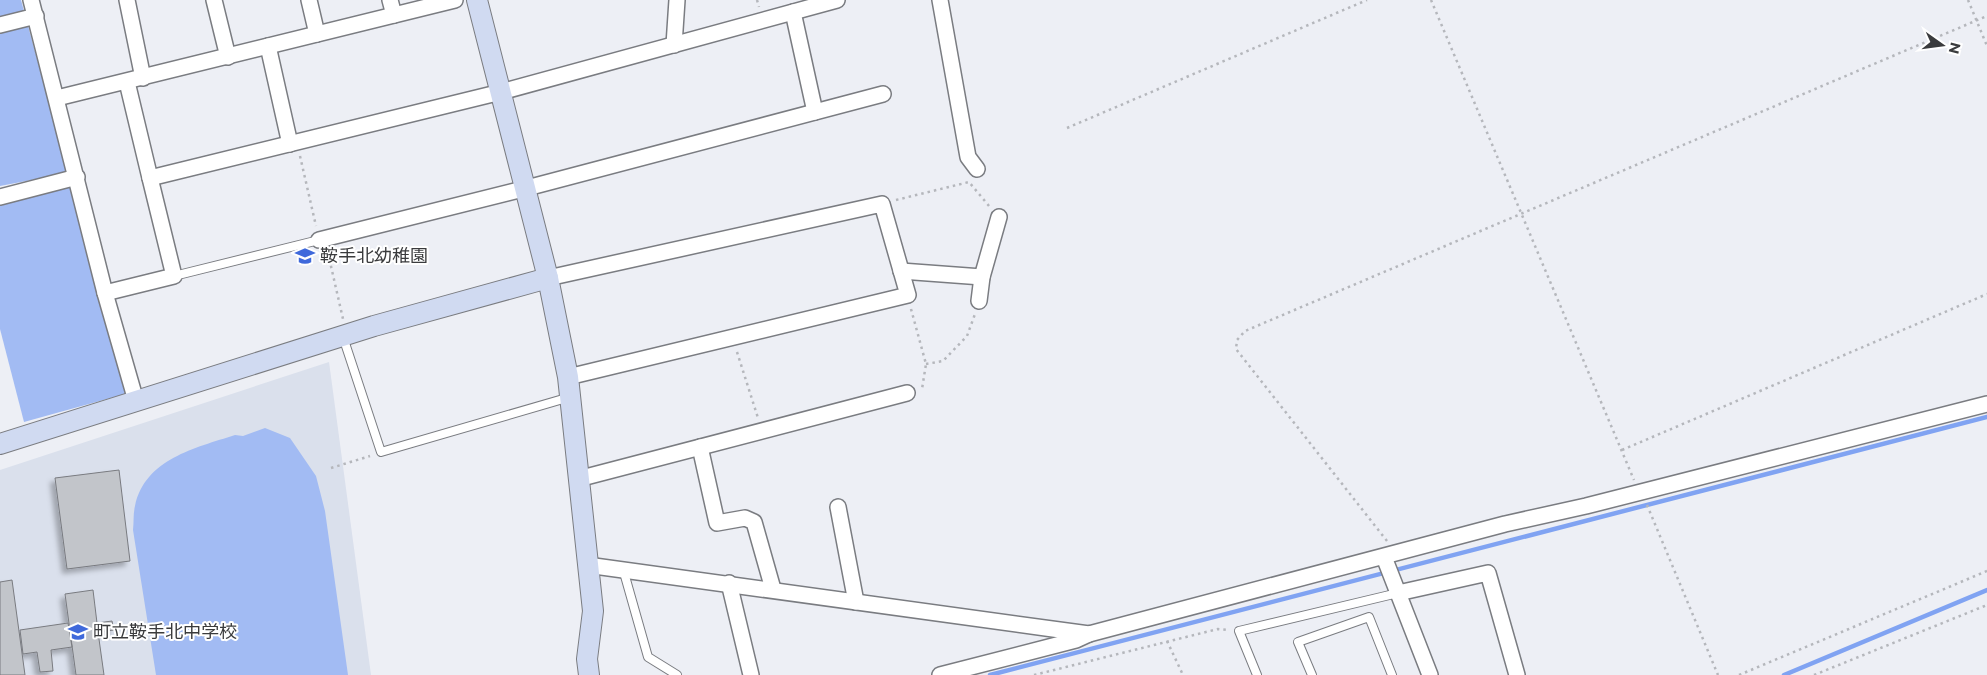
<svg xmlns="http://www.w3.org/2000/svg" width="1987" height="675" font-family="Montserrat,'Noto Sans JP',sans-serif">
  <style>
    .built { fill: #dae0ec }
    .green { fill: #a2bbf3 }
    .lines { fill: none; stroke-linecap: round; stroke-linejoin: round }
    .stream { stroke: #80a3f2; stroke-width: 4.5 }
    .building { fill: #c2c5ca; stroke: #797b80; filter: url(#shadow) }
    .lane-casing { stroke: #7a7c81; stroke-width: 10 }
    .street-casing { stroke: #7a7c81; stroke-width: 18 }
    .secondary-casing { stroke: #7a7c81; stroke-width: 22 }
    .path { stroke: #b5b7bc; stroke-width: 2.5; stroke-dasharray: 2.5 4; stroke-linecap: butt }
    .lane { stroke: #fff; stroke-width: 8 }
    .street { stroke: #fff; stroke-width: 15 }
    .secondary { stroke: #d0daf1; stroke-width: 20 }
    .labels { text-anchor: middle; stroke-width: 4; stroke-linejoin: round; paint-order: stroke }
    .poi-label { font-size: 18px; fill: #3a3b3d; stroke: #fff; text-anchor: start }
  </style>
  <defs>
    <filter id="shadow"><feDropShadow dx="-4.5" dy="4.5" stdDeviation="2.5" flood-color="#0004"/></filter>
  </defs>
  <rect width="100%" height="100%" fill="#edeff5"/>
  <!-- built -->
  <path class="built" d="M329 362 371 675H0V470Z"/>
  <!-- green -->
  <g class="green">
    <path d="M0 0H21L68 173 0 186Z"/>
    <path d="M70 186 125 394 24 422 0 329V206Z"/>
    <path d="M265 428 290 438 316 476 325 511 348 675H156L133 530C134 522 133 514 135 506 145 459 195 448 235 435L243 436Z"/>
  </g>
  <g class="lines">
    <!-- stream -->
    <g class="stream">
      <path d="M990 675 1987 417"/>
      <path d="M1784 675 1987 590"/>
    </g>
  </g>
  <!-- building -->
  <g class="building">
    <path d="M119 470 130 561 67 569 55 478Z"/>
    <path d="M12 580 25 675H0V582Z"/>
    <path d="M93 590 97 623 112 621 114 630 98 632 104 675H76L65 594Z"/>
    <path d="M68 623 72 647 51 650 53 671 40 672 37 652 23 654 20 630Z"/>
  </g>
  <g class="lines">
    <defs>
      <g id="lane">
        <path d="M174 276 319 240"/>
        <path d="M343 337 381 452 570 397"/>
        <path d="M623 569 648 657 677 675"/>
        <path d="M1257 675 1239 631 1398 593"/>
        <path d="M1312 675 1298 642 1369 617 1392 675"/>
      </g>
      <g id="street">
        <path d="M31 0 105 293 136 401"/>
        <path d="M127 0 143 78"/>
        <path d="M214 0 228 57"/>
        <path d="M309 0 317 34"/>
        <path d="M390 0 394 15"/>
        <path d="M940 0 968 157 977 169"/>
        <path d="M793 12 815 112"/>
        <path d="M0 25 36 16"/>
        <path d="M674 45 677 0"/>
        <path d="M268 46 290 144"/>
        <path d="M127 82 150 178"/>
        <path d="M57 98 455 0"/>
        <path d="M0 197 77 177"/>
        <path d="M319 240 523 189 883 94"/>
        <path d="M901 271 982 277"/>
        <path d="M548 278 882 204 908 295 568 377"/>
        <path d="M105 293 174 276 150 178 501 92 837 0"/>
        <path d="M979 301 982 277 999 217"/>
        <path d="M700 447 717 523 745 518 754 522 773 589"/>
        <path d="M578 479 907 393"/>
        <path d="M838 507 856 602"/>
        <path d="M1384 557 1430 675"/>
        <path d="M587 565 1089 634 1505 524 1586 506 1987 404"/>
        <path d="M729 583 751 675"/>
        <path d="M1398 593 1488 573 1517 675"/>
        <path d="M940 675 1076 640 1089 634"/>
      </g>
      <g id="secondary">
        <path d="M477 0 548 278 568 377 593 611 587 659 589 675"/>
        <path d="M0 444 374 326 548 278"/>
      </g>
    </defs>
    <!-- lane casing -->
    <use href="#lane" class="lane-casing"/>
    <!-- street casing -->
    <use href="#street" class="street-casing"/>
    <!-- secondary casing -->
    <use href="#secondary" class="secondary-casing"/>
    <!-- path -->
    <g class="path">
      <path d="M757 0 759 7"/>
      <path d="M1431 0 1634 480"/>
      <path d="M1968 0 1987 46"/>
      <path d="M1067 128 1367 0"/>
      <path d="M300 156 316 226"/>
      <path d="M896 200 969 182 989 206"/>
      <path d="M328 253 343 319"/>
      <path d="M911 309 926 364 922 389H920"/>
      <path d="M737 352 758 418"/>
      <path d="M926 364 943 361 967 336 975 314"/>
      <path d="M1622 450 1987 294"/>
      <path d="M331 468 370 456"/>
      <path d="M1647 505 1718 675"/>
      <path d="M1387 541 1236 349 1237 340 1245 331 1987 16"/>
      <path d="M1167 641 1183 675"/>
      <path d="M1034 675 1218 629 1228 630"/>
      <path d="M1739 675 1987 571"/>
      <path d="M1814 675 1987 605"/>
    </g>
    <!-- lane -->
    <use href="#lane" class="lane"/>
    <!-- street -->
    <use href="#street" class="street"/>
    <!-- secondary -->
    <use href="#secondary" class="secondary"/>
  </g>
  <!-- icons -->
  <defs>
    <symbol id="school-bare" viewBox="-9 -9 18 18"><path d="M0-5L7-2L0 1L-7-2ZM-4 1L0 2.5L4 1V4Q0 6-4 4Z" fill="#3f69db" stroke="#fff" stroke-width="2.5" paint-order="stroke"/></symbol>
  </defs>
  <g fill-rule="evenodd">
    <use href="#school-bare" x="291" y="242" width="28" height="28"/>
    <use href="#school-bare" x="64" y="618" width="28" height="28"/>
  </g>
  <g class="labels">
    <!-- poi labels -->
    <g class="poi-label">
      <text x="320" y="262">鞍手北幼稚園</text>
      <text x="93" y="638">町立鞍手北中学校</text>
    </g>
  </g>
  <!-- north arrow -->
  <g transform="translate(1942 45) rotate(104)" stroke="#ffffff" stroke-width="4" paint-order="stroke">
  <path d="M0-4L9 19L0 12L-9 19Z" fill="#3a3b3d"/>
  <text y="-8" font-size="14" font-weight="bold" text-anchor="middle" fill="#3a3b3d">N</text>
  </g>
</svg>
